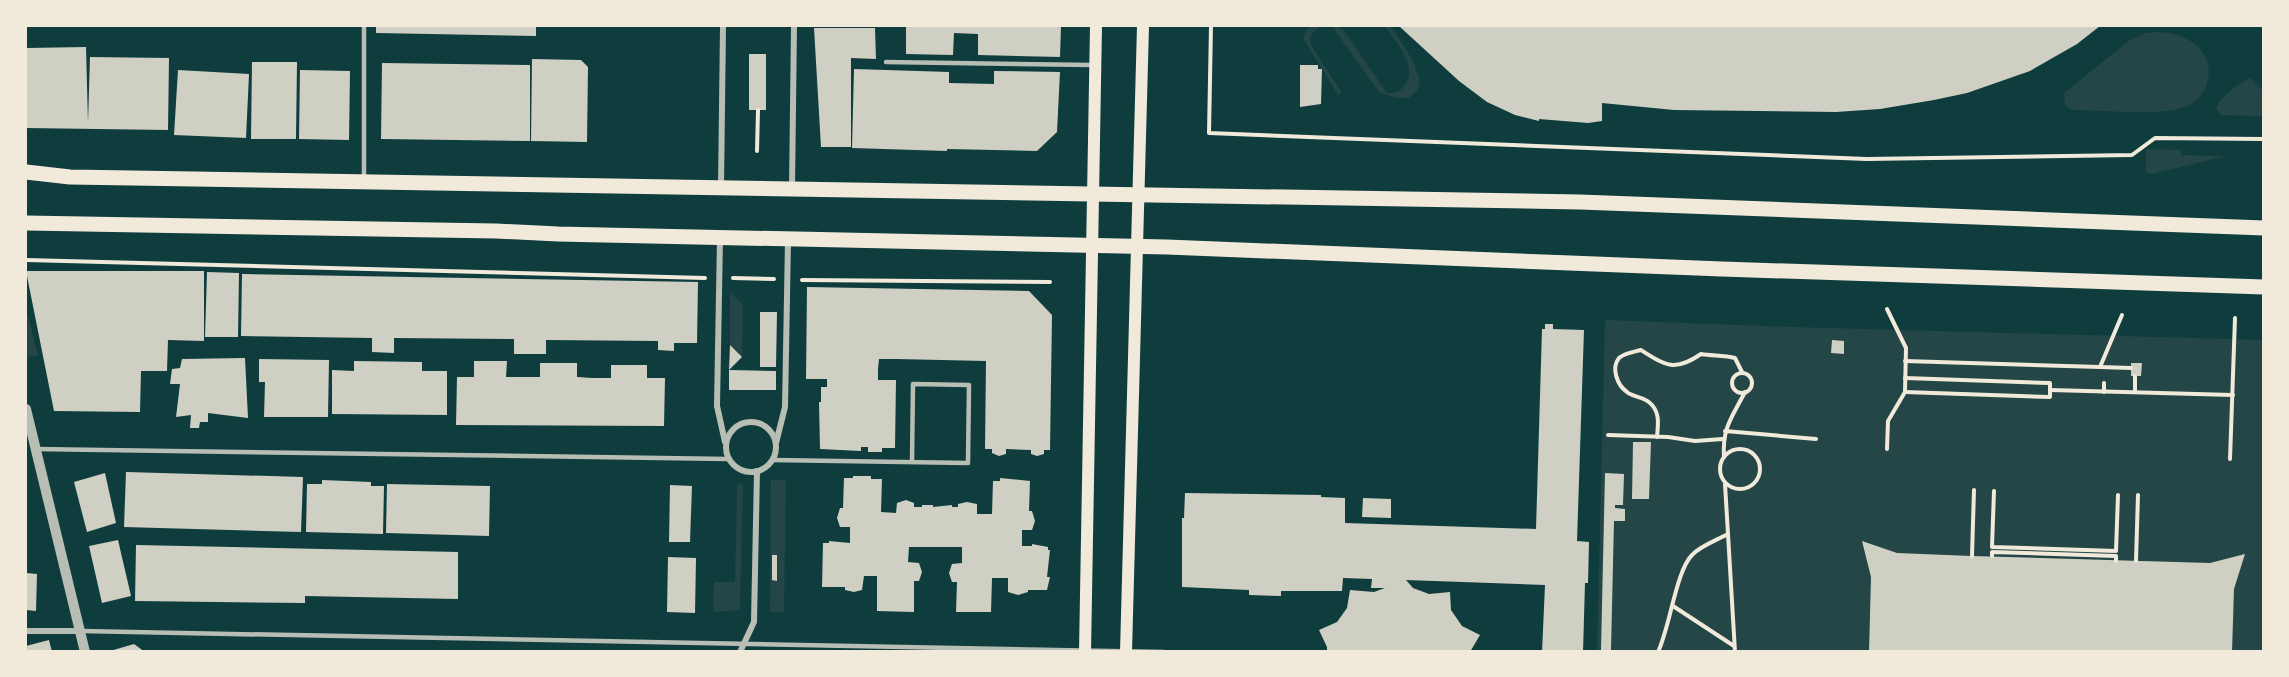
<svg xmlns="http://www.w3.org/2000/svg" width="2289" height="677" font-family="Manrope,sans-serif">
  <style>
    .green { fill: #244646 }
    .building { fill: #cfcfc3 }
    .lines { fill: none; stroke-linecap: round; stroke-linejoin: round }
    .path { stroke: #f1e9da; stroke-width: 4 }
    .service { stroke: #b8beb3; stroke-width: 4.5 }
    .minor { stroke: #b8beb3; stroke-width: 6 }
    .tertiary { stroke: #b8beb3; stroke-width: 10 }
    .secondary { stroke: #f1e9da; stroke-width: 12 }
    .primary { stroke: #f1e9da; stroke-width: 15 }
  </style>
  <rect width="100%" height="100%" fill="#0f3d3e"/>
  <!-- green -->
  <g class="green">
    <path d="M1310 26H1321L1314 31 1310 37 1311 45 1342 93 1338 95 1304 40 1305 33Z"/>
    <path d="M1332 26H1337L1344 31 1387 93C1395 93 1400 92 1404 86 1420 67 1396 42 1385 26H1390C1399 39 1423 71 1419 87 1417 92 1413 94 1409 98H1396L1379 92Z"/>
    <path d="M2160 32C2173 33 2187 37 2198 47 2218 67 2209 100 2182 108 2156 116 2100 110 2071 110L2065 105 2064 93 2130 40 2145 33Z"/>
    <path d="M2250 78 2263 91V116L2220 115 2216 108C2221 95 2238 85 2250 78Z"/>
    <path d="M2146 149 2181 150V155L2225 156 2152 174 2146 172Z"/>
    <path d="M730 292 743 305 742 357 730 345Z"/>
    <path d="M26 312H27L38 355 27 357Z"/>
    <path d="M1605 320 1793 327 2263 340V651L1597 652Z"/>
    <path d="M771 480H786L784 612H770Z"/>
    <path d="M739 483 743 486 740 610 713 612 714 582H735L737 486Z"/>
  </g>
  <!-- building -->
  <g class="building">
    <path d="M376 26H536V36L376 33Z"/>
    <path d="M906 26H1061L1060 57 978 55V34L954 33 953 55 906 54Z"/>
    <path d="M1399 26H2100L2077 44 2030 71 1967 93 1934 100 1880 109 1836 112 1674 110 1602 103V121L1588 123 1539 119V121L1515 115 1487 102 1459 81Z"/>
    <path d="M814 28H875L876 59 851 58V147H821Z"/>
    <path d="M86 47 88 123 90 57 169 58 168 130 26 128V48Z"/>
    <rect x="749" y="54" width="17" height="56"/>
    <path d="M532 59 581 60 588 67 587 142 531 141Z"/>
    <path d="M252 62H297L296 139H251Z"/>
    <path d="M382 63 530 65V141L381 139Z"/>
    <path d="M1300 65H1318V69H1322L1321 104 1300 107Z"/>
    <path d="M854 69 949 72V83L994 84V71L1060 72 1057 132 1037 151 947 149V151L852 148Z"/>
    <path d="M178 70 249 74 246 138 174 135Z"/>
    <path d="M300 70 350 71 349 140 299 139Z"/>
    <path d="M26 271H204V341L168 340 167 371H141L140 412 54 411Z"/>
    <path d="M207 272 239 273 238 337H205Z"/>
    <path d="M242 274 698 282 697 343H674V351L658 350V341L546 340V354H514V339L394 338V353L372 352V338L241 336Z"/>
    <path d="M807 287 1029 291 1052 315 1050 450H1044V454L1037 456 1031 454V450L1006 449V454L999 456 992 453V449H985L986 361 896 359H879L878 369V380H896L895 448H882V452H868V447H861V451L820 449 819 402H821V387H827V379H806Z"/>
    <path d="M760 312H777L776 367H760Z"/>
    <path d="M1545 324H1553V329L1584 330 1577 541 1589 542 1588 583H1585L1583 652H1542L1545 585 1406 580 1413 588 1429 594 1450 592 1451 610 1462 626 1480 635 1470 652H1327V647L1319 630 1337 622 1347 608 1350 590 1374 592 1385 588H1371L1372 579 1343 578 1342 591H1281V596L1249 595V590L1182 587V518H1184L1185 493 1321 495V497L1345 498V523L1536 529 1542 329H1545Z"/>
    <path d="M1832 340 1844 341V354L1831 353Z"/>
    <path d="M730 345 742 357 729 370Z"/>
    <path d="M245 358 248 418 208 413V422H200L199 428H190L191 415 176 417 180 384H170L172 369 180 368 182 359Z"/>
    <path d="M259 359 329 360 328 417H264L265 382H259Z"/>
    <path d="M354 361 422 362V371H447V415L332 414V370L354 371Z"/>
    <path d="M474 361H507L506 377H540V363H577V377L592 378H611V365H647V378H665L664 426 456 425 457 377H474Z"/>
    <path d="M2131 363H2142L2141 376H2131Z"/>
    <path d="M729 370 776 371V390H729Z"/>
    <path d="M1633 442H1651L1649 499H1632Z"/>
    <path d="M126 472 303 477 301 532 124 527Z"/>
    <path d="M105 473 116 523 87 532 74 482Z"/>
    <path d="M1605 473 1624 474 1623 505H1615V508L1625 509V521H1614L1611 650H1601Z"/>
    <path d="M853 476H871V479H882L881 512 896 513 897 503 906 500 914 503V507H922V505H933V507L952 505V507H958V504L967 502 977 504V514H992L993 481H1000V478L1030 481 1029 511H1032L1035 521 1032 530H1022V546H1032V544L1048 547V550H1050L1047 577H1050L1047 590H1028V592L1018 595 1008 592V578H992L991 612H956L957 582H952L949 573 952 564 962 563V547H909L908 562 919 563 922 572 919 581H914V612L877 611V576H864L862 590 854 592 845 590V587H822L823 543H829V541L850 543V527H840L837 518 840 508H843L844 478H853Z"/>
    <path d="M322 480 371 482V486H384L383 534 306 532 307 484H322Z"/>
    <path d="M387 484 490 486 489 536 386 533Z"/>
    <path d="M670 485 692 486 690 542H669Z"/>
    <path d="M1363 498 1391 499V518L1362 517Z"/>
    <path d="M118 540 131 596 102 603 89 546Z"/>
    <path d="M1862 541 1897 553 1972 556 2210 563 2245 554 2234 589 2232 652H1869L1871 577Z"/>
    <path d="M136 545 458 552V599L305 596V603L135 601Z"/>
    <path d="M772 555H777V581L772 580Z"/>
    <path d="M668 557 696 558 695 613 667 612Z"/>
    <path d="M26 573 37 574 36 611 26 610Z"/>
    <path d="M49 640 52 652H26V646Z"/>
    <path d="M134 644 145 652H110V651Z"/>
  </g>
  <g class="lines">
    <!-- path -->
    <g class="path">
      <path d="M1211 26 1209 133 1867 159 2132 155 2155 138 2264 139"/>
      <path d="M757 151 758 110"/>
      <path d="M26 260 705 278"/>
      <path d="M733 278 774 279"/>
      <path d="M802 280 1050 282"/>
      <path d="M1887 309 1906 348 1905 392 1888 421 1887 449"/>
      <path d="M1905 361 2100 367 2122 315"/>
      <path d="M2100 367 2131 368"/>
      <circle cx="1742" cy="383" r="10"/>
      <path d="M2050 390 2233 395"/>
      <path d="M1905 392 2050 397V383L1905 378"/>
      <path d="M2104 392V383"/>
      <path d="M2135 392V376"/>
      <path d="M1725 431 1816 439"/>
      <path d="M1608 435 1668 437 1695 441 1723 439"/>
      <path d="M1657 437C1658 425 1660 414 1652 405 1645 396 1634 398 1627 392 1617 385 1611 368 1619 358 1624 353 1634 352 1641 350 1666 366 1675 372 1701 354 1712 356 1724 355 1735 358L1742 372"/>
      <circle cx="1740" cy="469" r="20"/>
      <path d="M1724 457C1722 428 1732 417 1745 392"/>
      <path d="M2230 459 2235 318"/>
      <path d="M1994 491 1992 547 2116 551 2118 495"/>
      <path d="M1728 534 1735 652"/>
      <path d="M1972 556 1974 490"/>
      <path d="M1992 556V552L2116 556V561"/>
      <path d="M2136 561 2138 495"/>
      <path d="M1673 606 1734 646"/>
      <path d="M1658 652C1670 627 1676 571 1692 555 1700 546 1717 540 1728 534L1725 484"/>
    </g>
    <!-- service -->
    <g class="service">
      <path d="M886 62 1093 65"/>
      <path d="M364 179V26"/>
      <path d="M35 449 728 459"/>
      <path d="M773 460C838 461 903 462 968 463L969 385 913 384 912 462"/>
      <path d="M81 631 1164 652"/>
    </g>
    <!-- minor -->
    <g class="minor">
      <path d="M721 187 723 26"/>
      <path d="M792 188 794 26"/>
      <path d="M720 238 717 406 725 442"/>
      <circle cx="751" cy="447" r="25"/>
      <path d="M776 443 785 407 788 241"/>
      <path d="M26 631H80"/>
      <path d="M740 652 754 622 757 471"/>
    </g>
    <!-- tertiary -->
    <path class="tertiary" d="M26 409 85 652"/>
    <!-- secondary -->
    <g class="secondary">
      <path d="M1085 652 1096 26"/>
      <path d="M1126 652 1143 26"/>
    </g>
    <!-- primary -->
    <g class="primary">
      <path d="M26 172 70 177 1580 202 2264 228"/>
      <path d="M26 223 496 231 558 234 1167 247 1722 269 2264 287"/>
    </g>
  </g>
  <!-- border -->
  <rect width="2289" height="677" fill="none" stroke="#f1e9da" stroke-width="54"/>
</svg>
